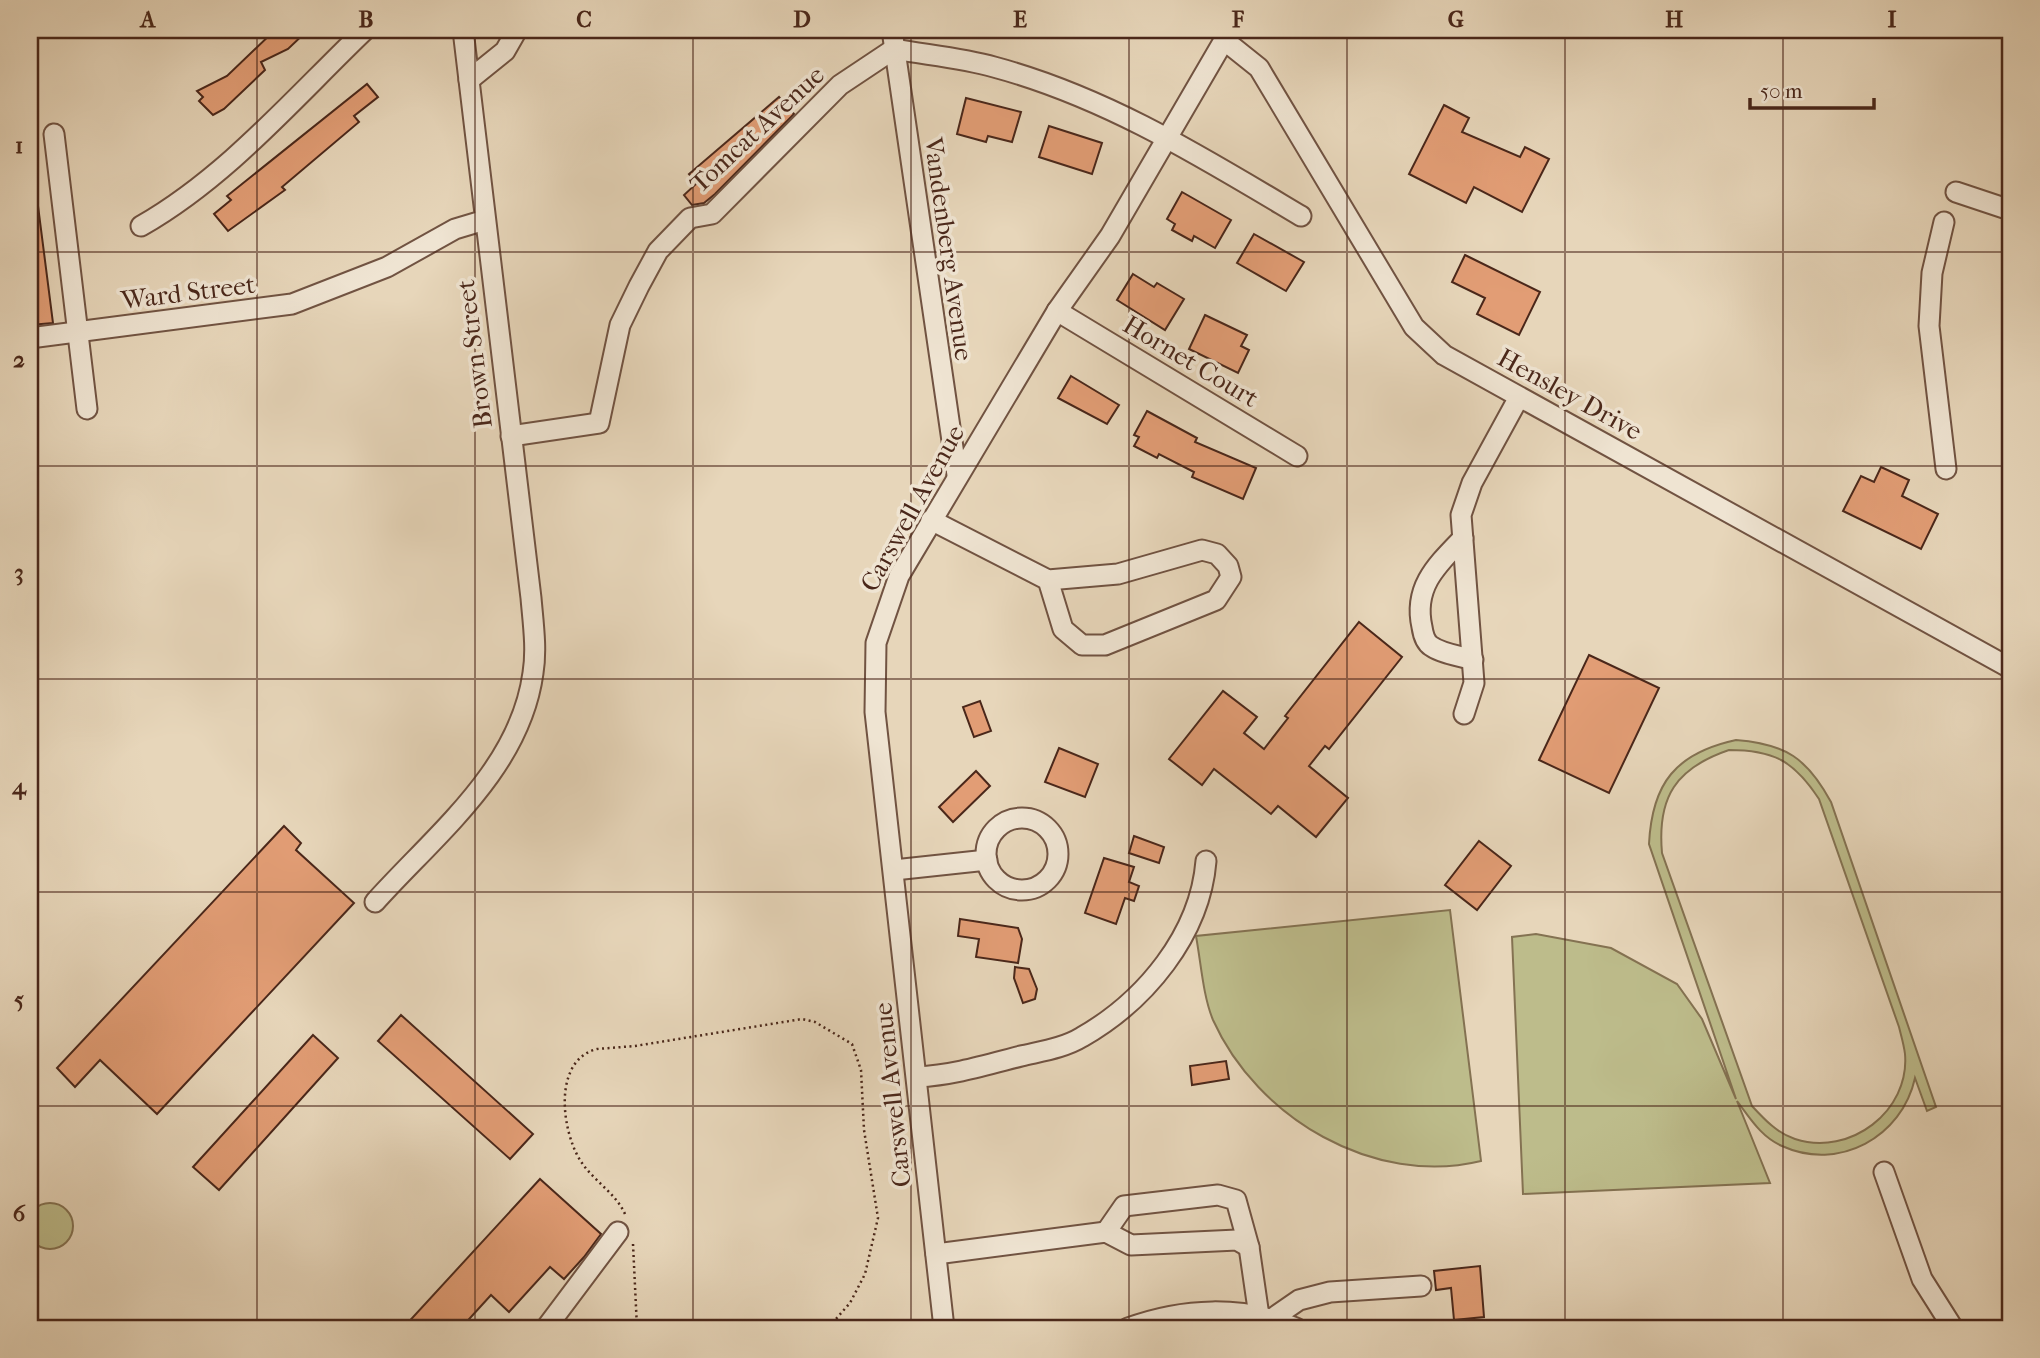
<svg xmlns="http://www.w3.org/2000/svg" width="2040" height="1358" font-family="'IM FELL French Canon',serif">
  <style>
    .green { fill: #bdbc8b; stroke: #847252; stroke-width: 2; fill-rule: evenodd }
    .building { fill: #e29d75; stroke: #4a271a; stroke-width: 2 }
    .lines { fill: none; stroke-linecap: round; stroke-linejoin: round }
    .minor-casing { stroke: #715342; stroke-width: 23 }
    .path { stroke: #4a271a; stroke-width: 2.5; stroke-dasharray: 2 3.5; stroke-linecap: butt }
    .minor { stroke: #efe4d2; stroke-width: 19 }
    .grid { fill: none; stroke: #4a271a; stroke-width: 2; stroke-opacity: 0.55 }
    .labels { text-anchor: middle; stroke-width: 7; stroke-linejoin: round; paint-order: stroke }
    .street-label { font-size: 26px; fill: #4a271a; stroke: #efe4d2 }
    .neatline { fill: none; stroke: #4a271a; stroke-width: 2.5 }
    .grid-label { font-size: 23px; text-anchor: middle; font-weight: bold; fill: #4a271a }
  </style>
  <rect width="100%" height="100%" fill="#e7d6ba"/>
  <filter id="stains"><feTurbulence type="fractalNoise" baseFrequency=".00286" numOctaves="4"/><feColorMatrix values="0 0 0 0 .2 0 0 0 0 .09 0 0 0 0 .02 0 0 0 .5 -.17"/></filter>
  <radialGradient id="worn" r=".72"><stop offset=".6" stop-color="#630" stop-opacity="0"/><stop offset="1" stop-color="#630" stop-opacity=".3"/></radialGradient>
  <!-- green -->
  <g class="green">
    <path d="M1736 740C1786 744 1807 758 1831 802L1936 1107 1927 1111 1915 1078C1902 1137 1839 1172 1782 1146 1761 1137 1750 1118 1737 1101L1770 1183 1523 1194 1512 937 1536 934 1611 948 1677 984 1702 1019 1736 1099 1649 844C1652 783 1676 753 1736 740ZM1729 750C1774 750 1794 761 1819 799L1899 1027C1901 1035 1904 1045 1905 1054 1910 1111 1850 1157 1795 1139 1777 1133 1765 1120 1752 1106L1662 853C1657 797 1676 768 1729 750Z"/>
    <path d="M1450 910 1481 1161C1374 1187 1257 1118 1213 1020 1203 996 1201 963 1196 936Z"/>
    <circle cx="50" cy="1226" r="23"/>
  </g>
  <!-- building -->
  <g class="building">
    <path d="M275 30H308L288 49 261 62 265 70 224 109 213 115 199 101 203 97 197 91 227 76Z"/>
    <path d="M367 84 378 97 354 116 359 122 282 187 285 190 228 231 214 214 231 200 227 196Z"/>
    <path d="M779 97 794 114 715 194 704 203 692 205 684 195 697 183 689 174Z"/>
    <path d="M966 98 1021 112 1012 142 988 136 986 142 957 134Z"/>
    <path d="M1444 105 1469 118 1462 132 1520 157 1525 147 1549 159 1522 212 1474 187 1466 203 1409 174Z"/>
    <path d="M1049 126 1102 143 1092 174 1039 157Z"/>
    <path d="M1182 192 1231 220 1215 248 1194 236 1192 241 1172 230 1175 224 1167 219Z"/>
    <path d="M38 206 53 323 30 325V207Z"/>
    <path d="M1254 234 1304 262 1286 291 1237 263Z"/>
    <path d="M1465 255 1540 292 1519 335 1477 314 1485 298 1452 282Z"/>
    <path d="M1133 274 1154 287 1157 283 1184 299 1165 330 1117 300Z"/>
    <path d="M1205 315 1247 335 1241 346 1249 350 1238 373 1189 349Z"/>
    <path d="M1071 376 1119 405 1107 424 1058 398Z"/>
    <path d="M1147 411 1197 438 1195 442 1256 468 1243 499 1192 477 1194 472 1159 454 1157 458 1134 446 1139 437 1134 435Z"/>
    <path d="M1881 467 1909 480 1902 496 1938 514 1921 549 1843 511 1861 476 1874 482Z"/>
    <path d="M1359 622 1402 657 1329 749 1325 746 1309 766 1348 798 1316 837 1278 806 1271 814 1214 769 1202 785 1169 759 1223 691 1257 717 1244 733 1264 749 1288 718 1285 716Z"/>
    <path d="M1589 655 1659 688 1609 793 1539 760Z"/>
    <path d="M980 701 991 731 974 737 963 707Z"/>
    <path d="M1059 748 1098 764 1085 797 1045 782Z"/>
    <path d="M976 771 990 786 953 822 939 807Z"/>
    <path d="M284 826 301 843 296 850 354 903 157 1114 100 1060 75 1087 57 1068Z"/>
    <path d="M1134 836 1164 847 1159 863 1129 853Z"/>
    <path d="M1479 841 1511 866 1477 910 1445 885Z"/>
    <path d="M1104 858 1134 867 1129 882 1139 886 1134 901 1125 898 1116 924 1085 913Z"/>
    <path d="M960 919 1018 928 1022 939 1018 963 976 957 979 939 958 936Z"/>
    <path d="M1015 967 1029 969 1037 989 1035 999 1023 1003 1014 978Z"/>
    <path d="M401 1015 533 1134 510 1159 378 1041Z"/>
    <path d="M313 1035 338 1058 219 1190 193 1167Z"/>
    <path d="M1226 1061 1229 1079 1192 1085 1190 1066Z"/>
    <path d="M540 1179 601 1234 584 1257 564 1279 550 1267 509 1312 491 1295 461 1328H403Z"/>
    <path d="M1480 1266 1484 1317 1454 1320 1451 1288 1436 1290 1434 1271Z"/>
  </g>
  <g class="lines">
    <defs>
      <g id="minor">
        <path d="M892 30 957 475"/>
        <path d="M1224 40 1259 68 1414 327 1444 355 2010 668"/>
        <path d="M469 80 505 51 517 30"/>
        <path d="M54 134 87 409"/>
        <path d="M1956 192 2010 210"/>
        <path d="M1944 222 1932 273 1929 326 1946 469"/>
        <path d="M141 226C227 177 294 98 365 30"/>
        <path d="M1057 311 1297 456"/>
        <path d="M30 338 292 304 387 267 455 229 485 220"/>
        <path d="M511 436 599 423 620 325 639 286 658 251 690 218 712 214 840 85 894 49C927 55 962 58 994 67 1106 97 1202 157 1301 216"/>
        <path d="M931 520 1048 580 1118 574 1202 550 1217 554 1228 566 1231 577 1216 600 1105 645H1082L1063 629 1048 580"/>
        <path d="M1463 538C1437 565 1413 587 1422 627 1423 634 1425 642 1431 646 1442 654 1461 656 1473 660"/>
        <path d="M1464 714 1474 683 1461 515 1472 483 1519 397"/>
        <circle cx="1022" cy="854" r="36"/>
        <path d="M894 870 987 860"/>
        <path d="M375 902C436 834 520 769 533 673 537 649 533 622 531 598L463 30"/>
        <path d="M917 1077C954 1075 986 1065 1021 1056 1042 1051 1064 1048 1082 1037 1145 1001 1200 935 1206 861"/>
        <path d="M1884 1172 1922 1279 1953 1328"/>
        <path d="M1106 1232 1124 1206 1218 1195 1236 1200 1249 1247 1259 1316"/>
        <path d="M936 1254 1106 1232 1131 1245 1237 1240 1249 1247"/>
        <path d="M1273 1318 1299 1300 1330 1292 1421 1286"/>
        <path d="M546 1328 618 1232"/>
        <path d="M944 1328 875 712 876 643 899 576 1057 311 1110 236 1230 30"/>
        <path d="M1128 1328C1183 1308 1242 1305 1296 1328"/>
      </g>
    </defs>
    <!-- minor casing -->
    <use href="#minor" class="minor-casing"/>
    <!-- path -->
    <g class="path">
      <path d="M625 1214C615 1192 593 1181 580 1160 561 1129 553 1060 597 1049L635 1046 802 1019 815 1022 852 1044 861 1070 864 1130 878 1218 865 1274 850 1303 828 1328"/>
      <path d="M633 1244 637 1328"/>
    </g>
    <!-- minor -->
    <use href="#minor" class="minor"/>
  </g>
  <!-- grid -->
  <path class="grid" d="M257 30V1328M475 30V1328M693 30V1328M911 30V1328M1129 30V1328M1347 30V1328M1565 30V1328M1783 30V1328M30 252H2010M30 466H2010M30 679H2010M30 892H2010M30 1106H2010"/>
  <g class="labels">
    <!-- street labels -->
    <g class="street-label">
      <text transform="translate(757 129) rotate(-43)" y="9">Tomcat Avenue</text>
      <text transform="translate(949 249) rotate(82)" y="9">Vandenberg Avenue</text>
      <text transform="translate(188 292) rotate(-7)" y="9">Ward Street</text>
      <text transform="translate(474 354) rotate(-97)" y="9">Brown Street</text>
      <text transform="translate(1191 361) rotate(31)" y="9">Hornet Court</text>
      <text transform="translate(1570 394) rotate(29)" y="9">Hensley Drive</text>
      <text transform="translate(912 508) rotate(-61)" y="9">Carswell Avenue</text>
      <text transform="translate(892 1095) rotate(-96)" y="9">Carswell Avenue</text>
    </g>
  </g>
  <!-- margin -->
  <rect width="2040" height="1358" fill="none" stroke="#e7d6ba" stroke-width="77"/>
  <!-- scale -->
  <path d="M1750 98v10h124v-10" fill="none" stroke="#4a271a" stroke-width="3.5"/>
  <text x="1760" y="98" font-size="21" fill="#4a271a" stroke="#efe4d2" stroke-width="5" paint-order="stroke">50 m</text>
  <rect x="38" y="38" width="1964" height="1282" class="neatline"/>
  <g class="grid-label">
    <text x="148" y="27">A</text>
    <text x="366" y="27">B</text>
    <text x="584" y="27">C</text>
    <text x="802" y="27">D</text>
    <text x="1020" y="27">E</text>
    <text x="1238" y="27">F</text>
    <text x="1456" y="27">G</text>
    <text x="1674" y="27">H</text>
    <text x="1892" y="27">I</text>
    <text x="19" y="153">1</text>
    <text x="19" y="367">2</text>
    <text x="19" y="580">3</text>
    <text x="19" y="794">4</text>
    <text x="19" y="1007">5</text>
    <text x="19" y="1221">6</text>
  </g>
  <rect width="100%" height="100%" filter="url(#stains)"/>
  <rect width="100%" height="100%" fill="url(#worn)"/>
</svg>
